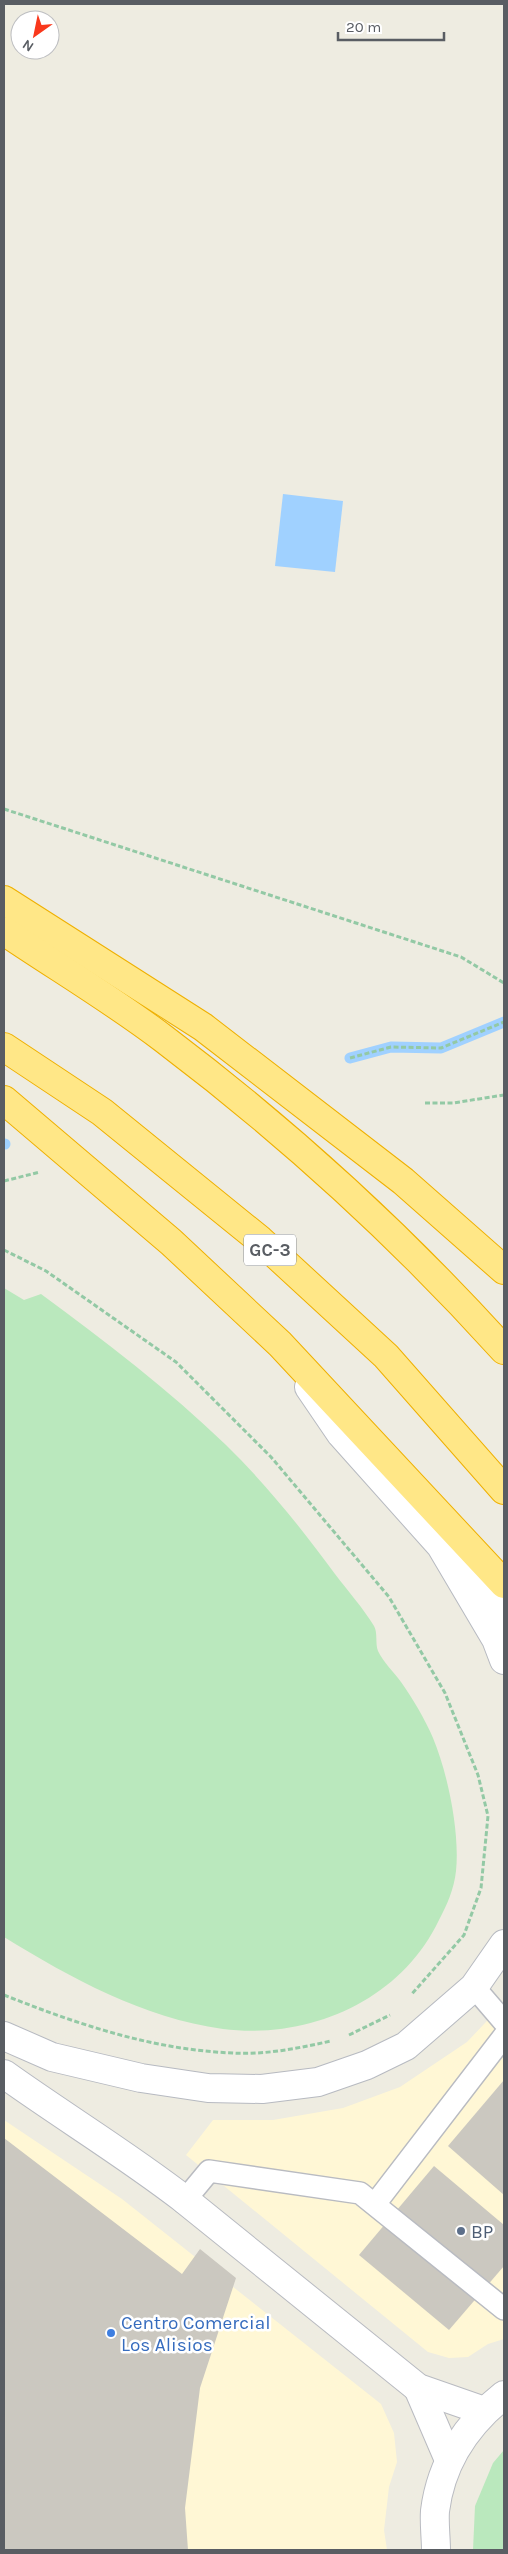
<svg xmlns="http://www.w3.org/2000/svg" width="508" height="2554" font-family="Karla,sans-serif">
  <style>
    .commercial { fill: #fff7d5 }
    .green { fill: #bae8bd }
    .water { fill: #a0d1ff }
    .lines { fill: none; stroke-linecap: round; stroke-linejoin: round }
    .stream { stroke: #a0d1ff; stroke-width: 11 }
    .building { fill: #cbc8c0 }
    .service-casing { stroke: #b9bbc1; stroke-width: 24 }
    .minor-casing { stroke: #b9bbc1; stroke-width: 30 }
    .tertiary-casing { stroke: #b9bbc1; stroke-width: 30 }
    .secondary-casing { stroke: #b7bac1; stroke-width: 30 }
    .motorway-casing { stroke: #efb000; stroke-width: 30 }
    .path { stroke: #93c9a5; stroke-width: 3; stroke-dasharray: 5 2.5; stroke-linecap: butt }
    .service { stroke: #fff; stroke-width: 21 }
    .minor { stroke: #fff; stroke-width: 28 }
    .tertiary { stroke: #fff; stroke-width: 28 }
    .secondary { stroke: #fff; stroke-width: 28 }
    .motorway { stroke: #ffe787; stroke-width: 28 }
    .service-dot { fill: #5c6f8a; stroke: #fff; stroke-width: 2 }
    .shop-dot { fill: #3f7fe0; stroke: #fff; stroke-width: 2 }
    .labels { text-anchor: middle; stroke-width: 5; stroke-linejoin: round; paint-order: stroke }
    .shield { fill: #fff; stroke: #8b8e92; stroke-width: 1 }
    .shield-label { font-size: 18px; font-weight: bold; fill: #595d63 }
    .service-label { font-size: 19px; fill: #4e5e75; stroke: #fff; text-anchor: start }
    .shop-label { font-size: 19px; fill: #366cbe; stroke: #fff; text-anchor: start }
  </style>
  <rect width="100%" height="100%" fill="#eeece1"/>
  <!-- commercial -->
  <g class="commercial">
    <path d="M504 2003V2339L488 2344 468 2357 449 2358 428 2352 186 2155 213 2120H273L343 2108 400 2087 467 2042Z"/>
    <path d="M4 2120 122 2199 381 2404 394 2433 397 2462 389 2487 384 2530 387 2550H4Z"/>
  </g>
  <!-- green -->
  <g class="green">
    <path d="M4 1288 24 1300 41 1294C105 1341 169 1390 226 1445 266 1484 302 1529 335 1574 348 1591 363 1608 374 1626 378 1633 375 1643 378 1651 383 1662 394 1672 401 1682 413 1699 425 1719 433 1738 448 1774 460 1833 456 1871 454 1889 447 1905 439 1920 401 2000 310 2040 223 2029 143 2018 71 1978 4 1937Z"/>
    <path d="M504 2450V2550H473L475 2506 493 2463Z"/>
  </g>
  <!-- water -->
  <path class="water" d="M283 494 343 501 335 572 275 566Z"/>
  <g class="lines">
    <!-- stream -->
    <g class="stream">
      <path d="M350 1058 391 1047 441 1048 504 1022"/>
      <path d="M4 1144H5"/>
    </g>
  </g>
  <!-- building -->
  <g class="building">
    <path d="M504 2080V2195L448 2146Z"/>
    <path d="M4 2138 182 2274 200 2249 236 2278 200 2388 185 2508 188 2550H4Z"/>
    <path d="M434 2166 504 2225V2266L449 2330 359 2255Z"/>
  </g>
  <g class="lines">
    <defs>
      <g id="service">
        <path d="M474 1987 504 2022"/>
        <path d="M185 2200 209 2171 360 2193 504 2309"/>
        <path d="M375 2204 504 2036"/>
      </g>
      <g id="minor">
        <path d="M185 2200 418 2388 484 2411"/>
        <path d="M418 2388 449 2460"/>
      </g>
      <g id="tertiary">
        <path d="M461 1567 504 1614"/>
        <path d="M436 2550C436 2538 434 2524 435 2511 441 2463 467 2424 504 2395"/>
      </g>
      <g id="secondary">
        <path d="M309 1387 341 1434 441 1546 496 1639 504 1660"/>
        <path d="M4 2036 52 2057 141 2078 208 2088 262 2089 318 2082 367 2065 406 2046 474 1987 504 1944"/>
        <path d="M4 2074C64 2117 127 2155 185 2200"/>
      </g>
      <g id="motorway">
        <path d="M4 900 203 1027 403 1181 504 1270"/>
        <path d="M4 931C57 967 113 1000 164 1039 287 1132 401 1236 504 1350"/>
        <path d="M4 1047 102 1112 260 1240 386 1356 504 1490"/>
        <path d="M4 1100 171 1242 280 1344 504 1584"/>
      </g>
    </defs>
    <!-- service casing -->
    <use href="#service" class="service-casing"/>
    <!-- minor casing -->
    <use href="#minor" class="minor-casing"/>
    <!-- tertiary casing -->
    <use href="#tertiary" class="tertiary-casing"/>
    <!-- secondary casing -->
    <use href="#secondary" class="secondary-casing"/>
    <!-- motorway casing -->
    <use href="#motorway" class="motorway-casing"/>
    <!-- path -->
    <g class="path">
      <path d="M4 809 461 957 504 983"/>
      <path d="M350 1058 391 1047 441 1048 504 1022"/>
      <path d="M425 1103H453L504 1095"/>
      <path d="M4 1181 40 1172"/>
      <path d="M4 1250 46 1271 176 1362 271 1457 389 1597 445 1693 478 1775 488 1816 481 1888 464 1935 411 1995"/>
      <path d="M4 1995C77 2024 153 2050 233 2053 266 2055 299 2048 331 2041"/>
      <path d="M349 2035 390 2015"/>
    </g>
    <!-- service -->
    <use href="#service" class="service"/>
    <!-- minor -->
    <use href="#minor" class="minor"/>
    <!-- tertiary -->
    <use href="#tertiary" class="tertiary"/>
    <!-- secondary -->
    <use href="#secondary" class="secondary"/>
    <!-- motorway -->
    <use href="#motorway" class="motorway"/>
  </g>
  <!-- markers -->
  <circle class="service-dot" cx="461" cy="2231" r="5"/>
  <circle class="shop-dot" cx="111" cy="2333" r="5"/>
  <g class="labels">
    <!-- shield labels -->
    <rect class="shield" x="244" y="1234.5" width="52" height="31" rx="4"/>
    <g class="shield-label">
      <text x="270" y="1256">GC-3</text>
    </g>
    <!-- service labels -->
    <g class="service-label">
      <text x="471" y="2238">BP</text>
    </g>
    <!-- shop labels -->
    <g class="shop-label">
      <text x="121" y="2329">Centro Comercial<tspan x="121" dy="22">Los Alisios</tspan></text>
    </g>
  </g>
  <!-- border -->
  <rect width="508" height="2554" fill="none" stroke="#595d63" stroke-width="10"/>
  <!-- north arrow -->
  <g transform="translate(35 35) rotate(213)"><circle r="24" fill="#ffffff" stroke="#bdbec1"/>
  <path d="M0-4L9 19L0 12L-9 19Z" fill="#f9381c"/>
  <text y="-8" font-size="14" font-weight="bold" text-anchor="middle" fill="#595d63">N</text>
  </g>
  <!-- scale -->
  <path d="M338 32v8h106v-8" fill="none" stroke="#595d63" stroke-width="2.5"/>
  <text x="346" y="32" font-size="15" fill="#595d63" stroke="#ffffff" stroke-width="4" paint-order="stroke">20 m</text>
</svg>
